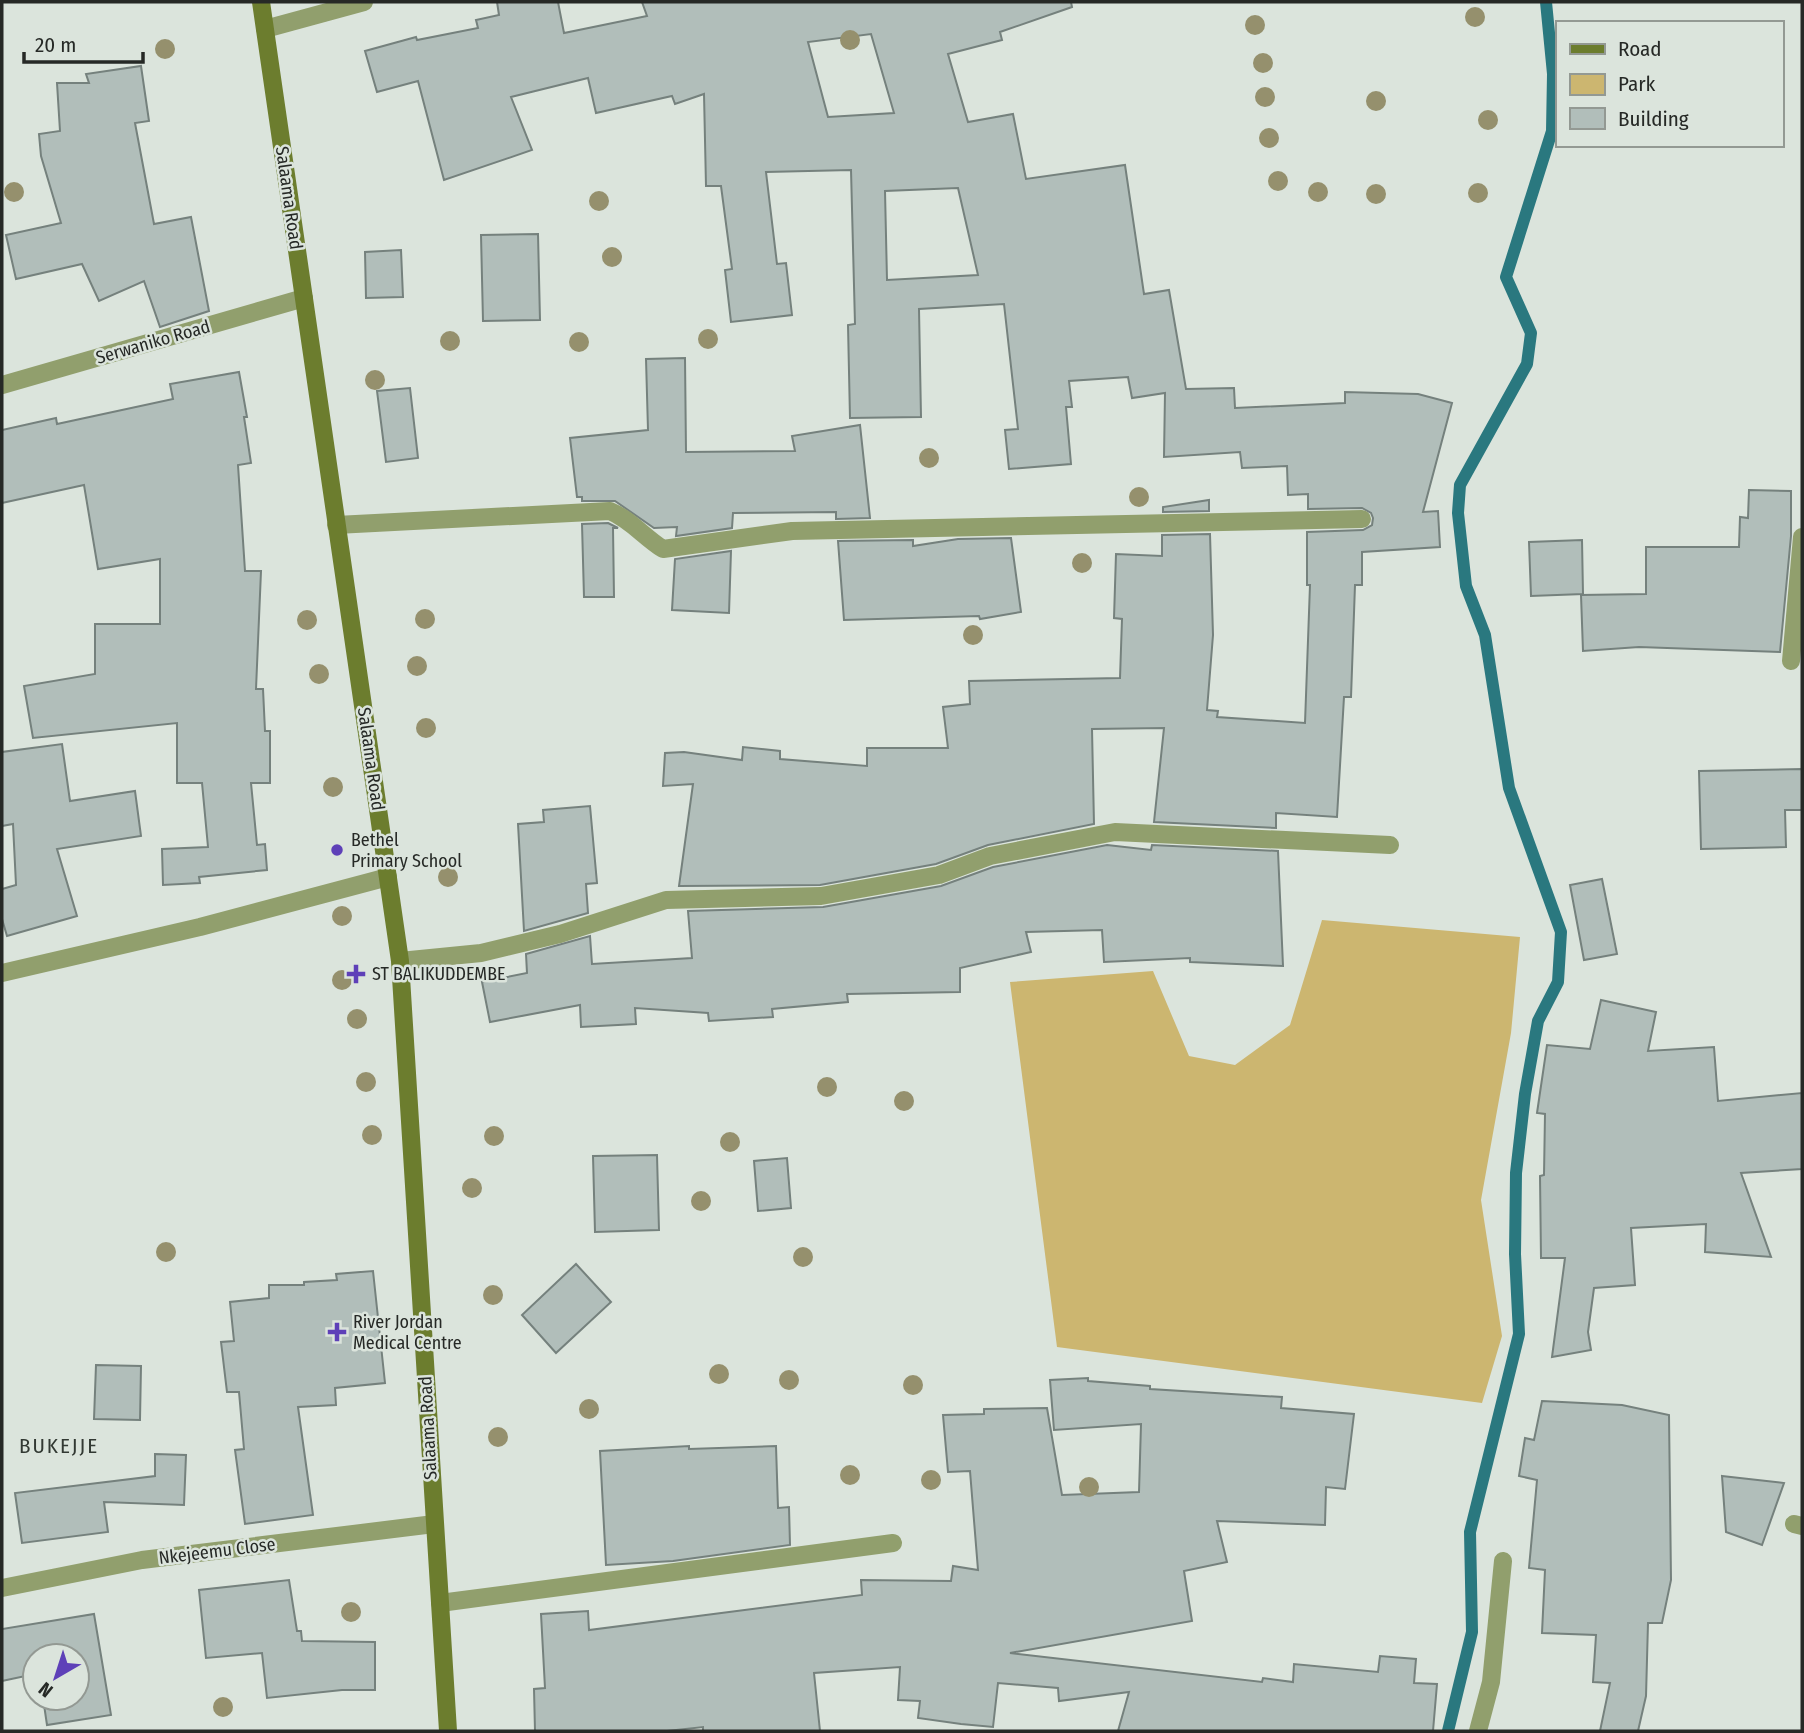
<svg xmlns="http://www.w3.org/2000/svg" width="1804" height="1733" font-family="'Fira Sans Condensed',sans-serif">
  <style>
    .green { fill: #ccb670 }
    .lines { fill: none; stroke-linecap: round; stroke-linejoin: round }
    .stream { stroke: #2a787f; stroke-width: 12 }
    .building { fill: #b1beba; stroke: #75817d; stroke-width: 2; fill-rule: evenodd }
    .service { stroke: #919f6d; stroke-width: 18 }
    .minor { stroke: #919f6d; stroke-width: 18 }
    .secondary { stroke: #6c7d2e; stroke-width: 18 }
    .tree { fill: #95906d }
    .poi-dot { fill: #5e40b8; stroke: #dbe4dc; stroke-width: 2.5 }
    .labels { text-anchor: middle; stroke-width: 5; stroke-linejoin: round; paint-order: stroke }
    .street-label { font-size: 18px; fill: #262926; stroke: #dbe4dc }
    .poi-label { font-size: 18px; fill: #262926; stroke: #dbe4dc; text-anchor: start }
    .quarter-label { font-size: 21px; letter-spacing: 2px; fill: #323933; stroke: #dbe4dc }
  </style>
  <rect width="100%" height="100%" fill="#dbe4dc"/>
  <!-- green -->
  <path class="green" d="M1322 920 1520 937 1511 1033 1481 1200 1502 1336 1482 1403 1057 1347 1010 982 1153 971 1189 1056 1235 1065 1290 1025Z"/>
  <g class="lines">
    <!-- stream -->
    <path class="stream" d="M1448 1731 1472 1632 1470 1532 1519 1334 1515 1254 1516 1173 1525 1094 1538 1021 1558 982 1561 932 1509 788 1485 635 1466 586 1458 513 1460 485 1527 364 1531 333 1506 277 1552 131 1553 74 1546 2"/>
  </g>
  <!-- building -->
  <g class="building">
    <path d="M497 2H558L564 33 647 16 642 2H1071L1072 7 1000 32 1002 40 948 54 968 122 1013 114 1026 179 1125 165 1144 294 1169 290 1186 389 1234 388 1235 408 1345 403V392L1418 394 1452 403 1423 512 1438 511 1440 547 1362 552V585H1355L1351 697H1344L1337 817 1276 813V828L1154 822 1164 728 1092 729 1094 824 988 845 936 864 820 885 679 886 693 784 663 786 665 753 684 752 742 760 743 747 780 751V759L867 766V748H948L943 707 970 704 969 681 1120 678 1122 619 1114 618 1116 554 1162 556V535L1210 534 1213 635 1207 710 1218 711 1217 717 1305 723 1310 585H1307V532L1363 530 1372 525 1373 518 1371 513 1362 508 1308 509V494L1288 495 1287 466 1242 468 1240 452 1164 457 1165 393 1132 398 1128 377 1069 381 1072 407H1066L1071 464 1009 469 1005 430 1018 429 1004 304 919 309 921 417 850 418 848 325 855 324 851 170 766 172 777 264 786 263 792 315 731 322 725 270 732 269 721 186H706L704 94 675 104 672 96 596 113 588 78 511 97 532 150 444 180 418 81 377 92 365 51 416 37 417 40 478 28 476 20 499 15ZM871 34 894 113 828 117 808 42ZM958 188 978 275 887 280 885 191Z"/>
    <path d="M141 66 149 121 135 123 154 224 191 217 209 311 160 327 144 281 99 301 82 264 16 279 6 235 61 223 41 156 39 134 60 131 57 83H89L86 74Z"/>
    <path d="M538 234 540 320 483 321 481 235Z"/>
    <path d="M401 250 403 297 366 298 365 252Z"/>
    <path d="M685 358 686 452 795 451 792 436 860 425 870 518 836 519V512L733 513 732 528 676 536 677 527 654 528 615 501H582V497H577L570 438 648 430 646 359Z"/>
    <path d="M239 372 247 417H244L251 463 238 465 245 571H261L256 689H263L265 731H270V783H251L257 845 265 844 267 870 199 877 200 883 163 885 162 849 208 847 202 783H177V723L33 738 24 686 95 674V624H160V559L98 569 84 485 2 503V430L56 418 57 424 173 399 170 384Z"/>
    <path d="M410 388 418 458 386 462 377 391Z"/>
    <path d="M1749 490 1791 491V536L1780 652 1639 647 1583 651 1581 595 1646 594V547H1739L1740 517 1748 518Z"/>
    <path d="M1209 500V511L1163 512V507Z"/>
    <path d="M608 523 618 528H613L614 597H584L582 524Z"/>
    <path d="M1011 538 1021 612 980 619 979 616 844 620 838 541 913 540V546L958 539Z"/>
    <path d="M1582 540 1583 594 1531 596 1529 542Z"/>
    <path d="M731 551 729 613 672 610 675 559Z"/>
    <path d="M62 744 70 801 135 791 141 836 57 849 77 916 7 936 2 919V889L16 885 13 824 2 826V752Z"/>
    <path d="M1802 769V810H1785L1786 847 1701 849 1699 771Z"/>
    <path d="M590 806 597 883 586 884 588 913 524 931 518 824 544 822 543 810Z"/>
    <path d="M1107 845 1151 850 1152 845 1278 851 1283 966 1190 962V958L1104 962 1102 930 1026 932 1031 952 960 968V992L847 994 848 1002 772 1009 773 1017 709 1021 708 1013 635 1008 636 1024 581 1027 580 1005 490 1022 482 982 527 973 526 954 590 936 592 964 692 958 688 911 823 907 941 886 993 867Z"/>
    <path d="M1602 879 1617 954 1584 960 1570 885Z"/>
    <path d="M1601 1000 1656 1012 1648 1051 1714 1047 1718 1101 1802 1093V1169L1741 1173 1771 1257 1705 1252 1706 1224 1631 1228 1635 1285 1594 1288 1588 1332 1591 1350 1552 1357 1565 1258H1541L1540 1176 1544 1175 1545 1114 1537 1113 1547 1045 1590 1049Z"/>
    <path d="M657 1155 659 1230 595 1232 593 1156Z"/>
    <path d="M787 1158 791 1208 758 1211 754 1161Z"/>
    <path d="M576 1264 611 1302 556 1353 522 1315Z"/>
    <path d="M373 1271 385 1383 335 1388 336 1405 298 1407 313 1515 245 1524 235 1450 244 1449 239 1392H227L221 1342 234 1341 230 1302 269 1298V1285H304V1282L337 1280 336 1274Z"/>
    <path d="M96 1365 141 1366 140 1420 94 1419Z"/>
    <path d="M1088 1378V1381L1150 1386V1389L1282 1397 1281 1408 1354 1414 1345 1489 1326 1487 1325 1525 1217 1521 1227 1562 1184 1571 1192 1621 1010 1653 1262 1682 1263 1678 1293 1682 1294 1664 1378 1672 1380 1656 1416 1659 1414 1683 1437 1684 1433 1731H1118L1129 1692 1059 1701 1058 1688 998 1683 993 1727 961 1724 918 1718 920 1701 898 1700 900 1667 814 1673 820 1731H703V1727L667 1731H535L534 1689 545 1688 541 1614 588 1611 589 1630 862 1595 861 1580 951 1581 953 1566 978 1570 970 1471 948 1472 943 1415 984 1414V1409L1047 1408 1062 1495 1139 1492 1141 1424 1054 1430 1050 1380Z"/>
    <path d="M1542 1401 1622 1405 1669 1415 1671 1580 1662 1623H1648L1646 1696 1638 1731H1600L1610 1683 1593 1682 1596 1635 1542 1633 1545 1570 1529 1568 1537 1480 1519 1476 1525 1438 1534 1440Z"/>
    <path d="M689 1446V1449L776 1446 778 1508 789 1507 790 1545 673 1561 606 1565 600 1451Z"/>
    <path d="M155 1454 186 1455 184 1505 104 1502 108 1532 22 1543 15 1493 155 1476Z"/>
    <path d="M1722 1476 1784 1483 1762 1545 1726 1532Z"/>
    <path d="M289 1580 297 1631H301L302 1641 375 1642V1690H342L267 1698 262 1653 206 1658 199 1590Z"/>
    <path d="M94 1614 111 1715 47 1725 43 1698H77V1656H35V1674L2 1681V1629Z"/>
  </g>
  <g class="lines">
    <!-- service -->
    <path class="service" d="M2 973 200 927 388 877"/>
    <!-- minor -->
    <g class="minor">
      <path d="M265 29 364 2"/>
      <path d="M2 385 304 298"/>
      <path d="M336 525 610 511C631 520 644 537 663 549L792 531 1362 519"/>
      <path d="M1791 661 1802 537"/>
      <path d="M400 961 481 953 560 934 666 900 821 896 939 875 990 856 1115 832 1390 845"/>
      <path d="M1794 1524 1802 1526"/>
      <path d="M2 1588 142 1560 434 1524"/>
      <path d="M440 1603 893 1543"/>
      <path d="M1478 1731 1491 1682 1503 1561"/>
    </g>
    <!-- secondary -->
    <path class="secondary" d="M261 2 400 961 448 1731"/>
  </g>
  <!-- trees -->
  <g class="tree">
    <circle cx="1475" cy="17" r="10"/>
    <circle cx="1255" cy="25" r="10"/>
    <circle cx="850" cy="40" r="10"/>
    <circle cx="165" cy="49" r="10"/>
    <circle cx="1263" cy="63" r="10"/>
    <circle cx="1265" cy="97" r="10"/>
    <circle cx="1376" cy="101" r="10"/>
    <circle cx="1488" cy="120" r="10"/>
    <circle cx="1269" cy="138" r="10"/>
    <circle cx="1278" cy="181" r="10"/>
    <circle cx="14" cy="192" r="10"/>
    <circle cx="1318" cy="192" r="10"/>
    <circle cx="1478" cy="193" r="10"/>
    <circle cx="1376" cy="194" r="10"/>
    <circle cx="599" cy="201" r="10"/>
    <circle cx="612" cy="257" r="10"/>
    <circle cx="708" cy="339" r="10"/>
    <circle cx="450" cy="341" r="10"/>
    <circle cx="579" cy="342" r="10"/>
    <circle cx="375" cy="380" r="10"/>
    <circle cx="929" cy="458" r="10"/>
    <circle cx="1139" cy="497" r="10"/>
    <circle cx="1082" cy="563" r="10"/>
    <circle cx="425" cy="619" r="10"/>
    <circle cx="307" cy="620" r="10"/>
    <circle cx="973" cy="635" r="10"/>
    <circle cx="417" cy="666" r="10"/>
    <circle cx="319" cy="674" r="10"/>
    <circle cx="426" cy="728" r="10"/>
    <circle cx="333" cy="787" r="10"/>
    <circle cx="448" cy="877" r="10"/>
    <circle cx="342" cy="916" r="10"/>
    <circle cx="342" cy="980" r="10"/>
    <circle cx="357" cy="1019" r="10"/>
    <circle cx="366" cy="1082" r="10"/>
    <circle cx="827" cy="1087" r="10"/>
    <circle cx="904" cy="1101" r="10"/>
    <circle cx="372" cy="1135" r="10"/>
    <circle cx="494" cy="1136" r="10"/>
    <circle cx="730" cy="1142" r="10"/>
    <circle cx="472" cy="1188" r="10"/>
    <circle cx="701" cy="1201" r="10"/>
    <circle cx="166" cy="1252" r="10"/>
    <circle cx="803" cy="1257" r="10"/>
    <circle cx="493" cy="1295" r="10"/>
    <circle cx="719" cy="1374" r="10"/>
    <circle cx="789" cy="1380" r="10"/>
    <circle cx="913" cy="1385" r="10"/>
    <circle cx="589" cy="1409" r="10"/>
    <circle cx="498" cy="1437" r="10"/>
    <circle cx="850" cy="1475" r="10"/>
    <circle cx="931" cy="1480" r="10"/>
    <circle cx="1089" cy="1487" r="10"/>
    <circle cx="351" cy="1612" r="10"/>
    <circle cx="223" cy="1707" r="10"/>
  </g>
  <!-- markers -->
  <g class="poi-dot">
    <circle cx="337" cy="850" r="7"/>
    <path d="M352.5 963.5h7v7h7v7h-7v7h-7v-7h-7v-7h7z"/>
    <path d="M333.5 1321.5h7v7h7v7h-7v7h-7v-7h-7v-7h7z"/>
  </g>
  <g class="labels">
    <!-- street labels -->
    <g class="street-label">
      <text transform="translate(289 198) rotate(82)" y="6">Salaama Road</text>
      <text transform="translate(153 342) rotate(-16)" y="6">Serwaniko Road</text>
      <text transform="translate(371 759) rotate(82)" y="6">Salaama Road</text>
      <text transform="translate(428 1428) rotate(-93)" y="6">Salaama Road</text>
      <text transform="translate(217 1551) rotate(-7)" y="6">Nkejeemu Close</text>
    </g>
    <!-- poi labels -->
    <g class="poi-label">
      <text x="351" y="846">Bethel<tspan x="351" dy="21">Primary School</tspan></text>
      <text x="372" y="980">ST BALIKUDDEMBE</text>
      <text x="353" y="1328">River Jordan<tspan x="353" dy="21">Medical Centre</tspan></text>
    </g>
    <!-- quarter labels -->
    <g class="quarter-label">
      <text x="59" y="1453">BUKEJJE</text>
    </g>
  </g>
  <!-- border -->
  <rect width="1804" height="1733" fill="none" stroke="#262926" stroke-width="7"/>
  <!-- legend -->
  <rect x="1556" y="21" width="228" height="126" fill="#dbe4dc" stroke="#939993" stroke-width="2"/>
  <rect x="1570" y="44" width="35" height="10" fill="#6c7d2e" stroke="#939993" stroke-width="2"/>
  <text x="1618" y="56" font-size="21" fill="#262926">Road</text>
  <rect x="1570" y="74" width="35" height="21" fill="#ccb670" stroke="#939993" stroke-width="2"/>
  <text x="1618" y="91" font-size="21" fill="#262926">Park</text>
  <rect x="1570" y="108" width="35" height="21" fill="#b1beba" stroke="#939993" stroke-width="2"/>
  <text x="1618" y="126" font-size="21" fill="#262926">Building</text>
  <!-- north arrow -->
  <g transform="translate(56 1677) rotate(219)"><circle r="33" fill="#dbe4dc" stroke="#939993" stroke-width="2"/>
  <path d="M0-5L12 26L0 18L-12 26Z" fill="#5e40b8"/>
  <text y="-10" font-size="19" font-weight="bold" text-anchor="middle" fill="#262926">N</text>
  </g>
  <!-- scale -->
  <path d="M24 52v10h119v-10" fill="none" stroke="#262926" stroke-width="3.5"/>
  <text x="35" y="52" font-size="21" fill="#262926" stroke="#dbe4dc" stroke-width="5" paint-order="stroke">20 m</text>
</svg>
